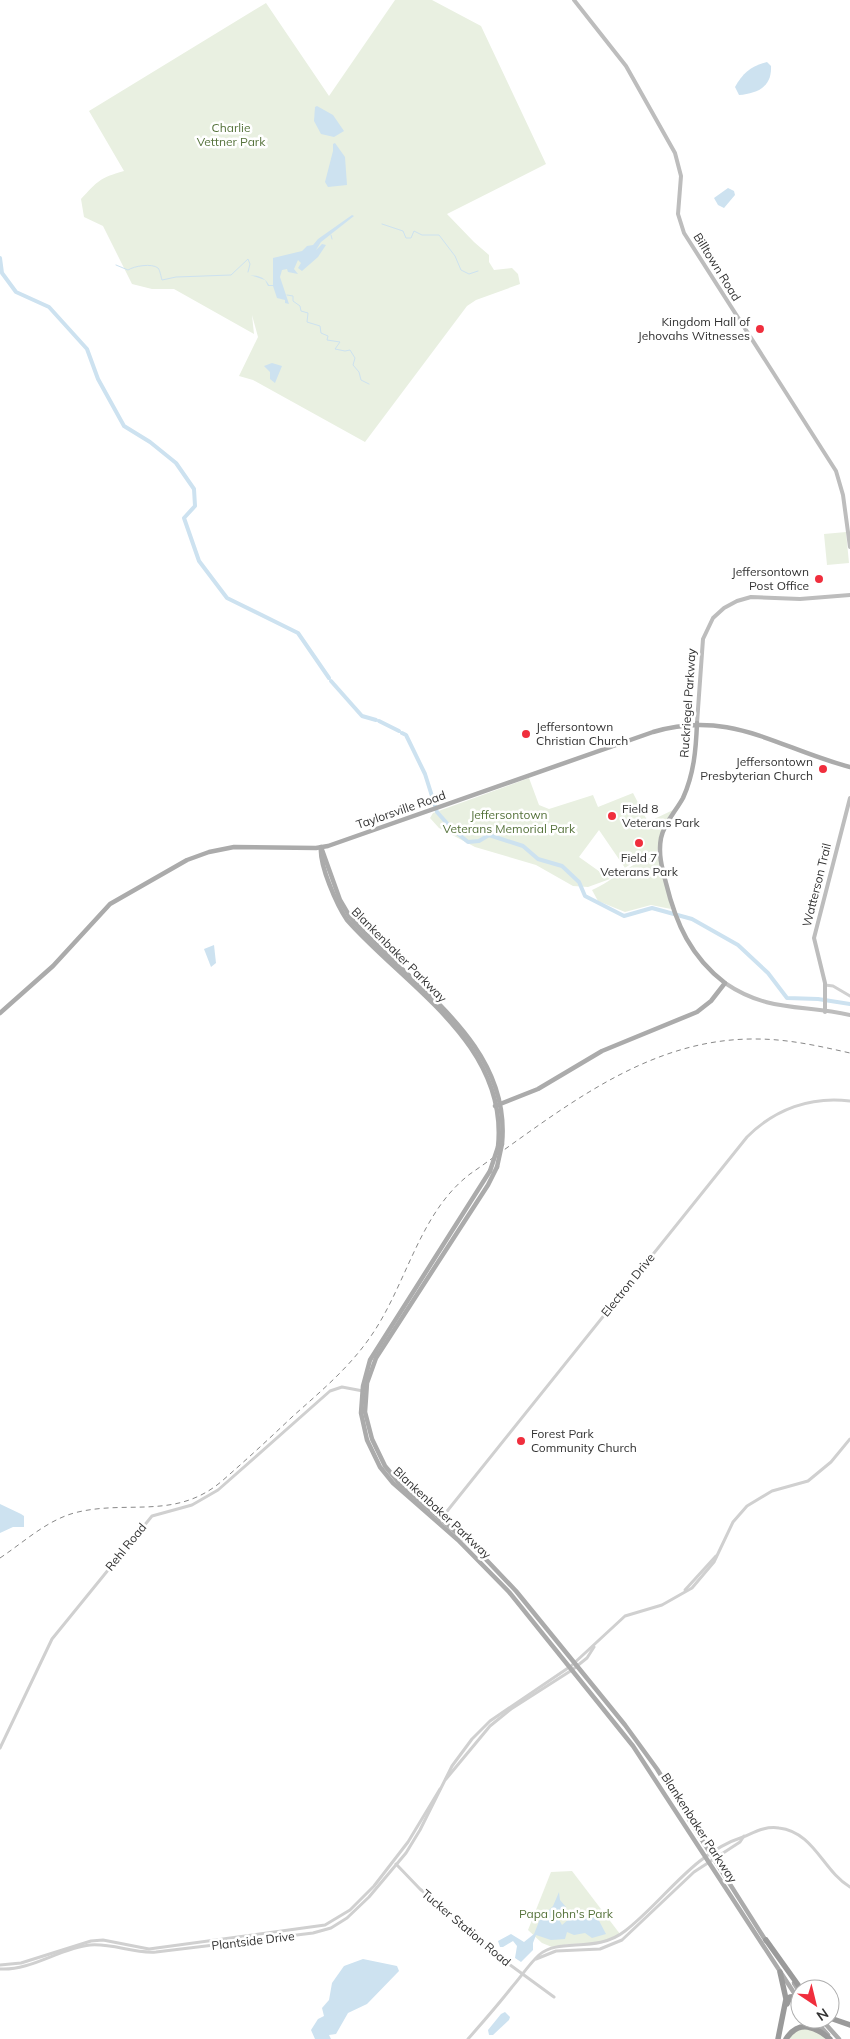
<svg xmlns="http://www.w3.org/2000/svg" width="850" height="2039" font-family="Mulish,sans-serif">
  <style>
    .green { fill: #e9f0e1 }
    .water { fill: #cde2f0 }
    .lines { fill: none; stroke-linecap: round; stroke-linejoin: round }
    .stream { stroke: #cde2f0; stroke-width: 1 }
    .river { stroke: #cde2f0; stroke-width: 4 }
    .tertiary { stroke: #d0d0d0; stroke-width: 3 }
    .secondary { stroke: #bdbdbd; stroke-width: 4 }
    .primary { stroke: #ababab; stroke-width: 4.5 }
    .motorway { stroke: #9a9a9a; stroke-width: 5.5 }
    .rail { stroke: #888; stroke-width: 1; stroke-dasharray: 5 4; stroke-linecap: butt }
    .primary-bridge { stroke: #ababab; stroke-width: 4.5 }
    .poi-dot { fill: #f02e3d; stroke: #fff; stroke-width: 2 }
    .labels { text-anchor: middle; stroke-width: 5; stroke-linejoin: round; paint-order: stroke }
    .park-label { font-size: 12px; fill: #56733c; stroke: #fff }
    .street-label { font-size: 12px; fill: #333; stroke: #fff }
    .poi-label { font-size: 12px; fill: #333; stroke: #fff; text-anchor: end }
  </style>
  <rect width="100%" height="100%" fill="#fff"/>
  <!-- green -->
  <g class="green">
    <path d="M395 0H432L481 26 546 164 447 214 474 242 489 255V262L494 270 512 268 518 274 520 284 476 300 467 306 365 442 253 380 239 376 258 337 252 315 254 334 174 289H152L132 284 103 226 84 217 81 199C98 181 99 178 124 171L89 111 266 3 329 96Z"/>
    <path d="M846 532 849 563 827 565 824 534Z"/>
    <path d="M529 778 539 805 549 809 593 795 598 807 633 793 648 822 673 810 663 826 657 852 636 860 625 868 599 830 579 857 610 879 588 887 573 886 536 865 475 847 439 828 430 818 433 813Z"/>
    <path d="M658 857 671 909 651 905 625 912 598 901 592 890C612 882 637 857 658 857Z"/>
    <path d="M572 1871 620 1934 601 1943 570 1944 552 1947 542 1943 528 1930 551 1872Z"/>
    <path d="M807 2027 828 2039H788L792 2033Z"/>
  </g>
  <!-- water -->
  <g class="water">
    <path d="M767 62 771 66C772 87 758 93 739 95L735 87C743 73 751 66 767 62Z"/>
    <path d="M317 106 333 115 344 131 334 137 321 134 314 121 315 107Z"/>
    <path d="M335 143 345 157 347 185 328 187 325 182 333 151V144Z"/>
    <path d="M728 188 734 191 735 195 724 208 718 205 714 198Z"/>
    <path d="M352 215 354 216 321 242 316 250 322 244 326 245 318 257 302 271 298 268 301 263 298 260 294 269 298 274 288 272 287 269 282 270 280 277 289 304 285 303V300L277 298 273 286H268L265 280 250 275C257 276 264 276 269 285H273V258L302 251 307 246 313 245 318 239Z"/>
    <path d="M272 363 282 366 275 383 270 379V372L264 366Z"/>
    <path d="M214 945 216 963 211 967 204 949Z"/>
    <path d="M0 1504 21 1514 24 1516V1527H13L0 1533Z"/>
    <path d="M559 1892 560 1900 566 1907 557 1916 562 1925 570 1918 595 1913 606 1934 592 1938 585 1933 574 1935 567 1932 565 1939 551 1940 536 1935 533 1943V1950L521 1962 515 1958 517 1946 513 1941 503 1947H500L498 1941 511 1934 524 1942 534 1934 540 1919 553 1906Z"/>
    <path d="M363 1959 397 1966 399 1971 367 2004 348 2013 336 2034 329 2035 331 2039H315L311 2030 318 2019 324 2016 322 2008 329 2000 332 1983 344 1966Z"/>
    <path d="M505 2012 510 2017 509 2020 493 2035H489L488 2030 501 2014Z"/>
  </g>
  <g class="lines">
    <!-- stream -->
    <g class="stream">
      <path d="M382 224 403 231 406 238H411L414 231 422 235H439L455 256 461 270 469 274 478 271"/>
      <path d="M331 235 332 239"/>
      <path d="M116 265 128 270C134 266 152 263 158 268 160 270 161 277 162 280L176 277 231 275 248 259 250 264 248 272"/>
      <path d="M287 295 293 296V301L300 306 301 311 308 313 307 322 320 326 321 333 328 336 327 340 340 342 335 349 345 351 350 350 355 358 353 365 359 372 361 380 369 384"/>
    </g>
    <!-- river -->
    <g class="river">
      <path d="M0 258 2 273 16 292 49 307 87 349 98 379 124 426 150 442 176 463 194 489 195 506 184 518 199 561 227 598 298 633 329 678"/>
      <path d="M331 681 362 716 376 720"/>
      <path d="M379 721 399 731"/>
      <path d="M402 733 406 735 425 774 437 812 452 829 468 842 479 841 489 835 523 846 538 859 562 866 579 882 585 896 624 916 652 908 692 919 738 945 768 973 787 998 818 999 850 1004"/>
    </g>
    <!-- tertiary -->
    <g class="tertiary">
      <path d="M825 985 833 986 850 996"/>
      <path d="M440 1520 747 1137C775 1109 811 1096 850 1101"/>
      <path d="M685 1590 716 1556"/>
      <path d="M0 1748 52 1639 152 1516 192 1505 218 1490 330 1391 342 1387 363 1391"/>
      <path d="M446 1779 490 1726 511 1709 572 1670 587 1658 594 1647"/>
      <path d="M396 1864 420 1889 469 1929 491 1951 554 1997"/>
      <path d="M536 1959 556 1951 600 1949 622 1940 694 1872 740 1842 744 1836"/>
      <path d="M0 1965 21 1963 91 1941 103 1940 149 1949 325 1925 350 1910 374 1886 408 1842 440 1789"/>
      <path d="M0 1969C31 1971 60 1948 90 1945 113 1943 134 1954 156 1952L313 1933 331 1928 347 1918 369 1897 406 1853 420 1830 452 1766 472 1739 490 1721 571 1666 625 1616 662 1605 692 1588 714 1562 733 1522 747 1506 772 1491 808 1481 831 1462 850 1439"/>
      <path d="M468 2039C483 2022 498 2005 512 1987 521 1977 529 1964 539 1955 559 1937 596 1954 625 1931 664 1901 693 1853 743 1837 755 1832 765 1826 779 1828 814 1832 823 1871 850 1887"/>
    </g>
    <!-- secondary -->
    <g class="secondary">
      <path d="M574 0 626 66 675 153 681 176 678 214 684 233 836 471 843 495 850 547"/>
      <path d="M697 723 703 639 713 618 724 608 737 601 751 597 800 599 850 595"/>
      <path d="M725 983C769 1013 803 1004 850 1015"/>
      <path d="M825 1012V983L814 938 850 798"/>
    </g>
    <!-- primary -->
    <g class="primary">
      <path d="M321 847C319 865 337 905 347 920 405 986 509 1044 498 1147"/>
      <path d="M321 847 340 900 350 917C407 984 512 1041 502 1144"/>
      <path d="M0 1013 53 966 110 904 187 860 209 852 234 847 316 848 328 846 653 732C731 709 777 748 850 767"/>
      <path d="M495 1106 538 1089 602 1051 697 1012 711 1001 725 983C691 957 676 924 666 883 662 868 658 854 661 838 664 823 676 811 683 798 694 774 696 749 697 723"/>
      <path d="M497 1167 488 1185 376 1358 367 1383 365 1412 372 1439 385 1466 400 1484 478 1551 516 1591 625 1725 657 1769 766 1941"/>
      <path d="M490 1171 370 1360 363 1386 361 1413 367 1440 380 1467 393 1483 458 1540 509 1592 633 1746 800 2002"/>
      <path d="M794 1983 800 1993"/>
      <path d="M814 2019 828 2035"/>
      <path d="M821 2019 839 2039"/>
    </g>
    <!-- motorway -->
    <g class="motorway">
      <path d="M766 1940 801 1989"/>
      <path d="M787 2004 790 1997 800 1996"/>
      <path d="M830 2018 850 2025"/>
      <path d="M778 2039 786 1999 780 1972"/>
      <path d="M786 2039C799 2019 816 2027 830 2039"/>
    </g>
    <!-- rail -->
    <path class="rail" d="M0 1558C24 1542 46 1521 74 1513 127 1499 175 1521 222 1481 246 1460 269 1439 292 1417 320 1392 349 1368 371 1336 407 1284 419 1213 470 1174 558 1113 644 1038 756 1039 788 1039 819 1046 850 1053"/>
    <!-- primary-bridge -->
    <g class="primary-bridge">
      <path d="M497 1167 502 1144"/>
      <path d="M490 1171 498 1147"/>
    </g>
  </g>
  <!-- markers -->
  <g class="poi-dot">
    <circle cx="760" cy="329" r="5"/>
    <circle cx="819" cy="579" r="5"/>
    <circle cx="526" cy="734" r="5"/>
    <circle cx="823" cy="769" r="5"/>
    <circle cx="612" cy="816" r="5"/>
    <circle cx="639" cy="843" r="5"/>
    <circle cx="521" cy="1441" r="5"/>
  </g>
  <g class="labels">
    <!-- park labels -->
    <g class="park-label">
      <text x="231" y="132">Charlie<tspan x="231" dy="14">Vettner Park</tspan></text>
      <text x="509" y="819">Jeffersontown<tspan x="509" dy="14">Veterans Memorial Park</tspan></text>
      <text x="566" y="1918">Papa John's Park</text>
    </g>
    <!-- street labels -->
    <g class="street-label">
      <text transform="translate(717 267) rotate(58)" y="4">Billtown Road</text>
      <text transform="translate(688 703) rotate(-86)" y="4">Ruckriegel Parkway</text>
      <text transform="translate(401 810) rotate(-19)" y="4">Taylorsville Road</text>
      <text transform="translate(817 885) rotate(-76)" y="4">Watterson Trail</text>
      <text transform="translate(399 955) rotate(45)" y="4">Blankenbaker Parkway</text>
      <text transform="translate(628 1285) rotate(-51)" y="4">Electron Drive</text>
      <text transform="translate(442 1513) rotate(43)" y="4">Blankenbaker Parkway</text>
      <text transform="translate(126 1547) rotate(-51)" y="4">Rehl Road</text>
      <text transform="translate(699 1828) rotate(57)" y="4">Blankenbaker Parkway</text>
      <text transform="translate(466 1928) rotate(40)" y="4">Tucker Station Road</text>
      <text transform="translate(253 1941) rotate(-7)" y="4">Plantside Drive</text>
    </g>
    <!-- poi labels -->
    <g class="poi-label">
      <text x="750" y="326">Kingdom Hall of<tspan x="750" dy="14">Jehovahs Witnesses</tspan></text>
      <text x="809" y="576">Jeffersontown<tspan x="809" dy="14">Post Office</tspan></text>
      <text x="536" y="731" text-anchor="start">Jeffersontown<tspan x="536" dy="14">Christian Church</tspan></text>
      <text x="813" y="766">Jeffersontown<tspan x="813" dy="14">Presbyterian Church</tspan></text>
      <text x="622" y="813" text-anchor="start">Field 8<tspan x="622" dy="14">Veterans Park</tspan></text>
      <text x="639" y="862" text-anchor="middle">Field 7<tspan x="639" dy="14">Veterans Park</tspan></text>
      <text x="531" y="1438" text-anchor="start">Forest Park<tspan x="531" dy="14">Community Church</tspan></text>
    </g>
  </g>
  <!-- north arrow -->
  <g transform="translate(815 2004) rotate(145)"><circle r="24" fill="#ffffff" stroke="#adadad"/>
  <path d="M0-4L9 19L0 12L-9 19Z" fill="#f02e3d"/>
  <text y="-8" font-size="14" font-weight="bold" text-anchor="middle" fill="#333333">N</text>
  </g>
</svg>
